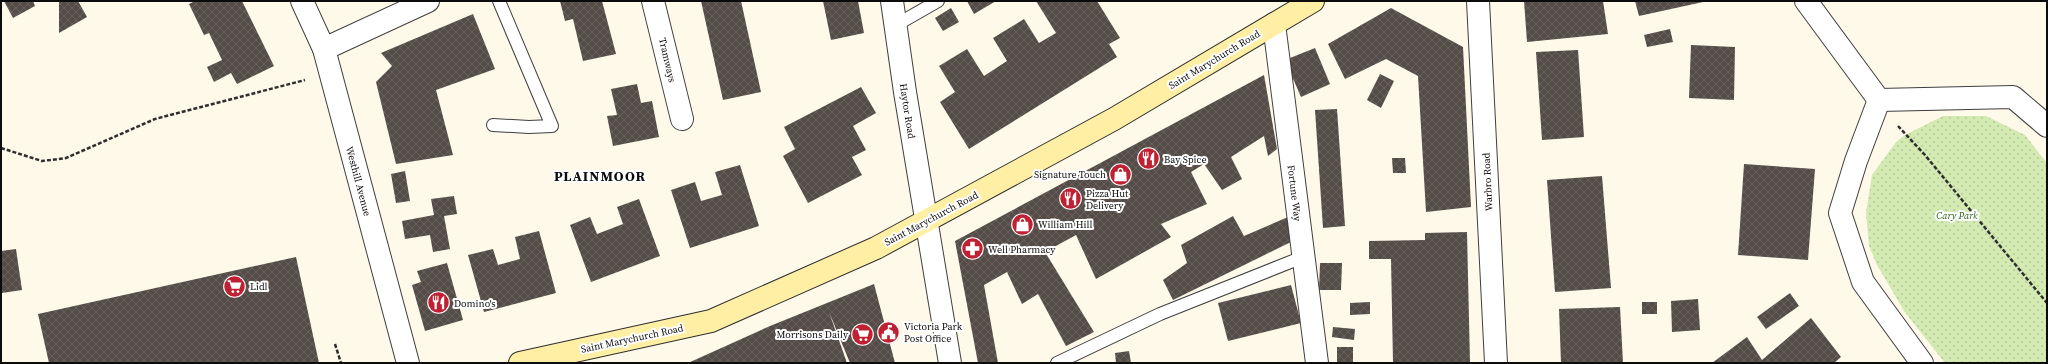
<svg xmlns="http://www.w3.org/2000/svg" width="2048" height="364" font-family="'Source Serif 4',serif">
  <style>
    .park { fill: url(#park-dots) }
    .building { fill: url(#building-cross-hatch) }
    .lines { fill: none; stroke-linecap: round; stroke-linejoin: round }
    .lane-casing { stroke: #3f3f3f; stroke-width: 14 }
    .street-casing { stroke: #3f3f3f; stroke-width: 24 }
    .secondary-casing { stroke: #2e2e2e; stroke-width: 24 }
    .path { stroke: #2e2e2e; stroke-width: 2.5; stroke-dasharray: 4 2; stroke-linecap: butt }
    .lane { stroke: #fff; stroke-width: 12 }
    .street { stroke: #fff; stroke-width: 22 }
    .secondary { stroke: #ffefa5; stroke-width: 22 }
    .labels { text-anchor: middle; stroke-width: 4; stroke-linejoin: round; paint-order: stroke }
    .street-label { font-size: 10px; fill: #0c0c0c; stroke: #fff }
    .poi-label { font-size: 10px; fill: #0c0c0c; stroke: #fff; text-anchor: start }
    .park-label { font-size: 10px; font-style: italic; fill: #2f651a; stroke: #fff }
    .district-label { font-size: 14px; font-weight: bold; letter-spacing: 1px; fill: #0c0c0c; stroke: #fff }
  </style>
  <defs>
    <pattern id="park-dots" width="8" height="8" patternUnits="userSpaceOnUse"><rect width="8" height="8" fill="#d3eab3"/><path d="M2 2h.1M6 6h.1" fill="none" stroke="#b4c899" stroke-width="1.8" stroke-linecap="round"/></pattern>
    <pattern id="building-cross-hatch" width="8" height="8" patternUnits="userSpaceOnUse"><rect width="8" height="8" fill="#554c48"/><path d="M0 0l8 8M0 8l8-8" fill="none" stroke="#68615e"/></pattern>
  </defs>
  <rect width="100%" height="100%" fill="#fff9ea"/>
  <!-- park -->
  <path class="park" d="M1943 116H1986L2025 135 2047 163V363H1945L1904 311 1877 265 1869 246 1866 213 1872 175 1896 142 1905 135Z"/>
  <!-- building -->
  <g class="building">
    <path d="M4 1H33L35 6 13 18Z"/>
    <path d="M59 1H78L87 17 59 33Z"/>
    <path d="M195 1H242L274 66 237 84 231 73 214 82 207 67 222 60 209 33 204 35 189 4Z"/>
    <path d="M560 1H602L616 54 583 61 573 19 565 21Z"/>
    <path d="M701 1H741L761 92 723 100Z"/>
    <path d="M823 1H858L864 33 831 40Z"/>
    <path d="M967 1H996L974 14Z"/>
    <path d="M1036 1H1097L1120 38 1109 44 1117 57 969 149 940 102 955 92 939 66 967 49 984 76 1007 61 993 38 1024 19 1039 43 1056 33Z"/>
    <path d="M1524 1H1603L1608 34 1527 42Z"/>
    <path d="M1635 1H1703V2L1639 16Z"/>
    <path d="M951 8 959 22 943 31 935 18Z"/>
    <path d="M1391 8 1463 47 1471 207 1426 212 1418 76 1386 59 1345 79 1328 44Z"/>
    <path d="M473 14 495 69 436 90 453 155 396 164 376 82 392 66 381 53Z"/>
    <path d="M1670 29 1673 42 1647 47 1644 35Z"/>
    <path d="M1691 45 1735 47 1734 100 1689 98Z"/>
    <path d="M1315 48 1330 84 1301 97 1285 60Z"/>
    <path d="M1578 50 1584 137 1542 140 1536 52Z"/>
    <path d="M1380 74 1394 81 1381 108 1367 100Z"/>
    <path d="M1264 75 1277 149 1268 156 1264 136 1231 157 1242 179 1222 190 1204 164 1191 172 1207 204 1161 224 1171 237 1096 279 1076 235 1045 252 1094 332 1066 346 1038 294 1022 304 1007 272 984 285 998 363H978L955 241Z"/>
    <path d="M637 84 641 103 652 101 659 137 613 146 607 116 617 115 611 89Z"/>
    <path d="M861 87 876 113 853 126 866 150 852 157 862 175 808 203 783 156 795 149 784 127Z"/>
    <path d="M1337 109 1345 226 1323 228 1315 110Z"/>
    <path d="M1392 158H1405L1406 173H1393Z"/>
    <path d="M1744 164 1815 169 1808 260 1738 255Z"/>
    <path d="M740 165 759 226 690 248 671 190 695 182 701 201 722 195 715 172Z"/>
    <path d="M405 171 410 201 396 203 391 174Z"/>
    <path d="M1602 176 1611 288 1555 292 1547 180Z"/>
    <path d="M454 196 457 214 444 216 450 249 433 252 430 235 405 239 402 221 434 215 431 199Z"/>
    <path d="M639 199 660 256 591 282 570 225 590 217 597 234 623 224 617 207Z"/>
    <path d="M1233 216 1244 236 1288 217 1293 241 1173 300 1163 280 1187 263 1181 245Z"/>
    <path d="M539 231 556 293 484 312 468 255 493 249 498 265 520 259 515 237Z"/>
    <path d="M1467 232 1470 363H1393L1391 259H1369V241L1425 240V233Z"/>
    <path d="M16 249 22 290 2 293 1 251Z"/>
    <path d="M296 257 319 363H49L38 314Z"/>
    <path d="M447 263 463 320 425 331 412 285 421 282 417 271Z"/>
    <path d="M1320 263H1342L1341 290H1319Z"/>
    <path d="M874 284 895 363H850L829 312 847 363H688L770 326Z"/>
    <path d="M1291 285 1301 323 1228 341 1218 303Z"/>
    <path d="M1790 293 1799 306 1766 329 1757 317Z"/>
    <path d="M1698 299 1700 330 1672 332 1671 301Z"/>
    <path d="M1370 302V314L1350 315V303Z"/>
    <rect x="1642" y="302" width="15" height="12"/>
    <path d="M1620 307 1623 363H1561L1559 309Z"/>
    <path d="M1811 318 1841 357 1834 363H1712L1747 337 1762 360Z"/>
    <path d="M1333 327 1355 329 1354 340 1332 337Z"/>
    <rect x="1337" y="347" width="16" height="16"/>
    <path d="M1129 351 1131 363H1116L1115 353Z"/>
  </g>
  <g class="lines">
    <defs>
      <g id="lane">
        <path d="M896 25 938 1"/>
        <path d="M493 125 529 127 552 126 499 1"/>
        <path d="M1057 363 1160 314 1303 257"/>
      </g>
      <g id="street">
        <path d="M302 1 324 49 408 363"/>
        <path d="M653 1 682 119"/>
        <path d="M892 1 905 92 950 363"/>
        <path d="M1478 1 1496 363"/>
        <path d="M1806 1 1879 100"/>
        <path d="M1274 24 1317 363"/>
        <path d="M324 49 428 1"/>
        <path d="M1879 100 1856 161 1840 213 1863 282 1922 363"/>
        <path d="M1879 100 2013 97 2047 126"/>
      </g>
      <path id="secondary" d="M520 363 711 321 876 248 1114 119 1313 1"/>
    </defs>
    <!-- lane casing -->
    <use href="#lane" class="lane-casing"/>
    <!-- street casing -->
    <use href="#street" class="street-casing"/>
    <!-- secondary casing -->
    <use href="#secondary" class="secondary-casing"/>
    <!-- path -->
    <g class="path">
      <path d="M1898 126 1925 155 2047 303"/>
      <path d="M1 148 42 161 66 158 155 119 305 80"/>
      <path d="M335 344 341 363"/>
    </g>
    <!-- lane -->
    <use href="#lane" class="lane"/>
    <!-- street -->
    <use href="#street" class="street"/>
    <!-- secondary -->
    <use href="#secondary" class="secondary"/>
  </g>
  <!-- icons -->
  <defs>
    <symbol id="restaurant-disc" viewBox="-11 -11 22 22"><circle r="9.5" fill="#bf2032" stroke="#fff"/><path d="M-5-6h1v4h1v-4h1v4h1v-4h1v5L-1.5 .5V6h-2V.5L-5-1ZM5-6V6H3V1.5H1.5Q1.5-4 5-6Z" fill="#fff"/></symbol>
    <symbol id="shop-disc" viewBox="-11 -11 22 22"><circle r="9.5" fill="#bf2032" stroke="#fff"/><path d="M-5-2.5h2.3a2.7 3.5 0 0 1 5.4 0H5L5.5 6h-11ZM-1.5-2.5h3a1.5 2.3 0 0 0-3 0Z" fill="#fff"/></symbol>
    <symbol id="pharmacy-disc" viewBox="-11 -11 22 22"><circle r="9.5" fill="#bf2032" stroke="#fff"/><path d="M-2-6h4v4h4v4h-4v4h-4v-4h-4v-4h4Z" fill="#fff"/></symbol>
    <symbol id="supermarket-disc" viewBox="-11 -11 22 22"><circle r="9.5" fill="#bf2032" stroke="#fff"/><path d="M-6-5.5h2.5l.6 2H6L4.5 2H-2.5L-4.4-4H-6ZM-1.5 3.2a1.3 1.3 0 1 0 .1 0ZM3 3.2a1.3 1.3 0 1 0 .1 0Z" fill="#fff"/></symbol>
    <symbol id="civic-disc" viewBox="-11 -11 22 22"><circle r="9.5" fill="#bf2032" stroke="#fff"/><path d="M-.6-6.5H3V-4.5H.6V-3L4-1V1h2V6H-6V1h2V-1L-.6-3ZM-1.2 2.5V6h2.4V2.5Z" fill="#fff"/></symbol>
  </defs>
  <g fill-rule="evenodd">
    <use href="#restaurant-disc" x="1136" y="146" width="25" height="25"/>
    <use href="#shop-disc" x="1108" y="162" width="25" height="25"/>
    <use href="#restaurant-disc" x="1058" y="186" width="25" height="25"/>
    <use href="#shop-disc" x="1010" y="212" width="25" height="25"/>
    <use href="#pharmacy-disc" x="960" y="236" width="25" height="25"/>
    <use href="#supermarket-disc" x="222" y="274" width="25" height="25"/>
    <use href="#restaurant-disc" x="426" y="290" width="25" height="25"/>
    <use href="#civic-disc" x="876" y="320" width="25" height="25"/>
    <use href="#supermarket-disc" x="850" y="322" width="25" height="25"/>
  </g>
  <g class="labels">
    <!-- street labels -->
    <g class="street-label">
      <text transform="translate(1214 59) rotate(-31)" y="4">Saint Marychurch Road</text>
      <text transform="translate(668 60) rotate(77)" y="4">Tramways</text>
      <text transform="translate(908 111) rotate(81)" y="4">Haytor Road</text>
      <text transform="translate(359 181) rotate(75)" y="4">Westhill Avenue</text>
      <text transform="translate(1487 182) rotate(-93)" y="4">Warbro Road</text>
      <text transform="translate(1295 193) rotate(83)" y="4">Fortune Way</text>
      <text transform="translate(931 218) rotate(-28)" y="4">Saint Marychurch Road</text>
      <text transform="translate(632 338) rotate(-12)" y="4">Saint Marychurch Road</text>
    </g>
    <!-- poi labels -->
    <g class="poi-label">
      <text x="1164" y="163">Bay Spice</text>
      <text x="1106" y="178" text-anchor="end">Signature Touch</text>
      <text x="1086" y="197">Pizza Hut<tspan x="1086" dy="12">Delivery</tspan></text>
      <text x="1038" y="228">William Hill</text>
      <text x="988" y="253">Well Pharmacy</text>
      <text x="250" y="290">Lidl</text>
      <text x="454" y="307">Domino's</text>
      <text x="904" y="330">Victoria Park<tspan x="904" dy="12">Post Office</tspan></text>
      <text x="848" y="338" text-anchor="end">Morrisons Daily</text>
    </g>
    <!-- park labels -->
    <g class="park-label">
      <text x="1957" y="219">Cary Park</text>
    </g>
    <!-- district labels -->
    <g class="district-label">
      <text x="600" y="181">PLAINMOOR</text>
    </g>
  </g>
  <!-- border -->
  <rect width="2048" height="364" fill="none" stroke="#0c0c0c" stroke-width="4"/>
</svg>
